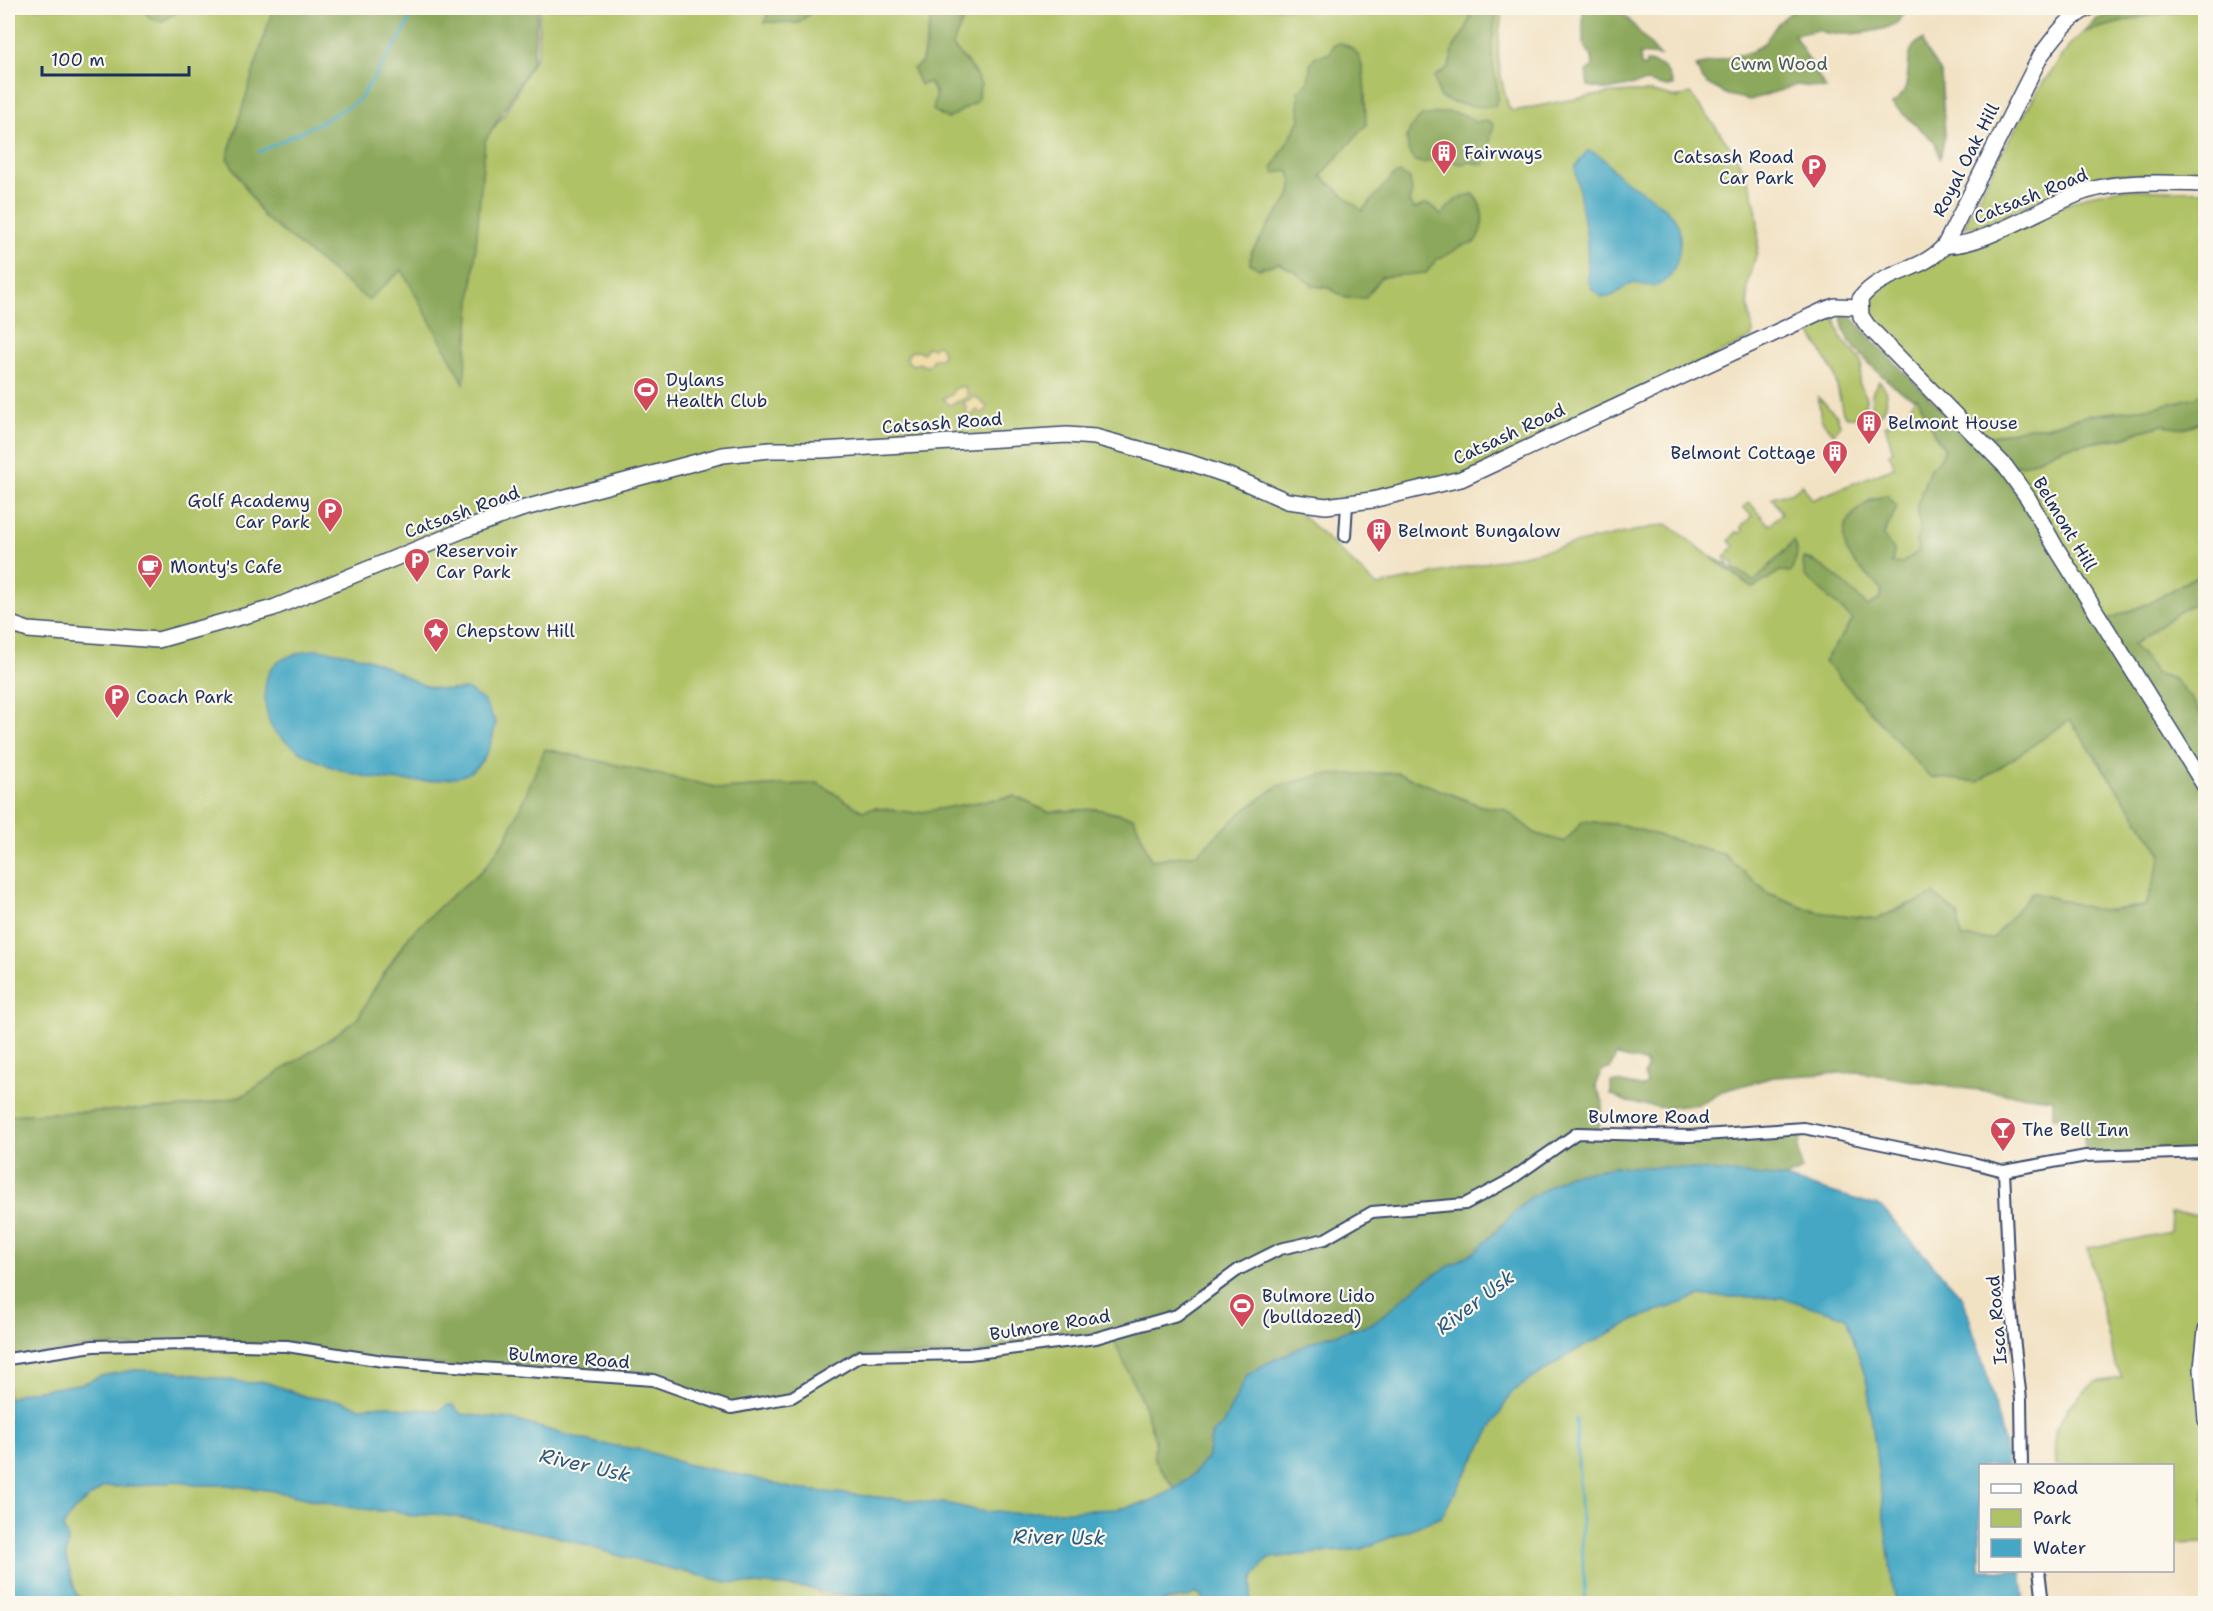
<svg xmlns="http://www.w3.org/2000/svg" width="2213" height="1611" font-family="'Shantell Sans',sans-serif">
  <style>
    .green { fill: #b0c266; stroke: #667862; stroke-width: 1.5 }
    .forest { fill: #8ca85b; stroke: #546c5c; stroke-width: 1.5 }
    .sand { fill: #eeda9e; stroke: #84847e; stroke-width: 1.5 }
    .water { fill: #45a7c4; stroke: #306b91; stroke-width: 1.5 }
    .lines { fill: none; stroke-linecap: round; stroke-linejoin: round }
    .stream { stroke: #45a7c4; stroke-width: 3 }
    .street-casing { stroke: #3b4a6d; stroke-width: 14 }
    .secondary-casing { stroke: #3b4a6d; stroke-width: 18 }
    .street { stroke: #fff; stroke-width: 10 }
    .secondary { stroke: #fff; stroke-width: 15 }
    .labels { text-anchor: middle; stroke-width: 4.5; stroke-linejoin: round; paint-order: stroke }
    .park-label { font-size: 18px; fill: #485b60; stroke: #fbf7ec }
    .poi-label { font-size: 18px; fill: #1b2f5e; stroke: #fbf7ec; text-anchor: start }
    .street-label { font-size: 18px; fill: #1b2f5e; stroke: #fbf7ec }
    .water-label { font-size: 20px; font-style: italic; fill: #2a5982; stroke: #fbf7ec }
  </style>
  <rect width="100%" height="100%" fill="#fbf7ec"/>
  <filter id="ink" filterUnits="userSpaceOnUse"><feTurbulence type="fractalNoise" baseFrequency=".0167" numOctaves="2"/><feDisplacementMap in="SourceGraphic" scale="12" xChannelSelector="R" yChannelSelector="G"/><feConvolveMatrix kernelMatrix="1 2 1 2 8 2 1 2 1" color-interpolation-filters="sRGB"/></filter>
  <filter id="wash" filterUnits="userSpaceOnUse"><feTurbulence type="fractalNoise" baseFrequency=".008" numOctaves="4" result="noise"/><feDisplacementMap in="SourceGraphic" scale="24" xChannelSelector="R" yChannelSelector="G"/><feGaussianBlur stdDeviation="1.35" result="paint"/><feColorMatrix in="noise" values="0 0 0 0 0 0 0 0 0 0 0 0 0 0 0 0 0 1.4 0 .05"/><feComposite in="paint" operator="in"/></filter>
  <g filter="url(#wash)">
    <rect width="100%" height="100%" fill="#f2e2c4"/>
    <!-- green -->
    <g class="green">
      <path d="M8 8H286L453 180 503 116 537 54 540 8H770L765 22 810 12 816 8H933L922 62 929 82 948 119 977 101 969 64 952 46 968 8H1503C1495 48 1497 69 1509 108L1513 111C1556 103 1607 90 1650 92 1667 93 1672 103 1690 93 1727 144 1762 177 1758 245 1757 259 1749 272 1748 286 1746 300 1750 317 1753 332L1751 338 1461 479 1372 500 1288 502 1377 586 1667 524 1753 588 1780 571 1794 541 1754 582 1732 568 1734 563 1724 558 1734 546 1729 541 1737 531 1740 534 1743 530 1741 527 1752 516 1743 507 1749 502 1769 525 1782 513 1772 498C1783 491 1790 498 1802 484L1812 500 1894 467 1890 453 1893 451 1885 425 1891 423 1899 413 1906 416 1914 399 1918 397 1934 434 1945 449 1939 461 1930 468 1917 505 1920 529 1916 542 1919 551 1902 563 1892 564 1894 550 1883 537 1897 507 1887 495 1870 500 1852 515 1855 563 1873 579 1882 590 1879 600 1867 606 1813 560 1804 558V575L1853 620 1978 782 2070 720 2162 854 2146 906 2101 911 2032 892 1993 939 1961 938 1958 914 1910 903 1877 919 1816 912 1768 893 1723 854 1622 825 1583 821 1565 842 1536 834 1504 809 1481 806 1397 773 1278 786 1242 812 1197 854 1151 860 1134 818 1097 809 1048 812 1014 796 916 813 875 808 862 811 818 783 724 789 546 749 507 837 484 869 449 898 409 936 376 986 358 1018 333 1037 244 1095 210 1103 175 1108 8 1115Z"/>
      <path d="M2194 8H2205V177L2111 174 2075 186 2029 204 1987 225 1963 227 2007 143 2038 90 2071 44 2084 32 2137 18Z"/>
      <path d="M2118 189 2204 191 2206 198V390L2196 397 2155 407 2084 416 2046 427H2030L1985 438 1868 315C1867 309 1866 303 1870 297 1881 280 1939 255 1960 250L2086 196Z"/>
      <path d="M1833 312 1841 338 1860 359 1862 365 1859 382 1866 398 1864 413 1856 417H1847L1843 413 1834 373 1807 327 1808 323Z"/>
      <path d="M1879 381C1887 388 1889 402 1883 411L1876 416C1868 407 1871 390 1879 381Z"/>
      <path d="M1818 397 1837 416 1840 425 1834 434 1821 420Z"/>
      <path d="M2205 420V571L2150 603 2103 621 2011 466 2027 464 2064 447 2124 438 2141 431 2164 425 2185 428Z"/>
      <path d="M2205 601V720L2174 679 2156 673 2142 655 2132 645C2157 631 2176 607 2205 601Z"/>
      <path d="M2171 1213 2205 1215V1543L2173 1544 2172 1466 2056 1465 2055 1431 2068 1407 2095 1382 2122 1378 2115 1364 2088 1248 2170 1232Z"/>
      <path d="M1699 1296 1783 1298 1846 1317 1867 1382 1895 1603 1250 1604 1253 1578 1268 1558 1362 1549 1441 1517 1512 1392 1573 1352 1637 1319Z"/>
      <path d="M1112 1333 1145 1408 1155 1440 1154 1459 1175 1489C1131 1518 1061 1512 1010 1513L998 1511 984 1512 950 1504 794 1489 750 1477 685 1464 643 1450 596 1443 509 1419 460 1414 440 1410 404 1409 386 1405 359 1407 342 1401 307 1397 265 1382 249 1383 171 1371 134 1370 100 1376 85 1383 21 1393 8 1399V1359L93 1346 860 1356Z"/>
      <path d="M175 1481 194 1485H228L275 1491 325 1503 381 1511 394 1510 411 1516 435 1514 469 1519 552 1535 627 1558 727 1582 809 1588 817 1590 823 1603H82L76 1593 66 1558 68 1540 63 1528C73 1506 86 1502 103 1487L138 1486Z"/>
      <path d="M1195 1592 1203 1598 1204 1603 1157 1604C1170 1599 1185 1601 1195 1592Z"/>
    </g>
    <!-- forest -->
    <g class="forest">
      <path d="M142 8H184L162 21 151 19Z"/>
      <path d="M273 8H538L533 61 485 141 464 383 402 270 368 300 264 217 227 158Z"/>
      <path d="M770 8H816L799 23 765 22Z"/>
      <path d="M933 8H968L952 46 969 64 981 84 977 101 948 119 933 110 936 93 929 82 920 85 913 69 922 62Z"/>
      <path d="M1473 8H1498C1495 23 1491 39 1492 55 1492 73 1502 89 1495 106 1477 109 1457 104 1440 98L1434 77 1449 67 1454 47 1467 27Z"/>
      <path d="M1583 8H1617L1623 13 1660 56 1640 54 1641 66H1646V62C1665 65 1666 67 1673 86L1667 87 1647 82 1608 90 1588 86 1586 71 1593 66 1592 57 1583 43Z"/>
      <path d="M1796 8H1909C1904 13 1899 23 1893 25 1877 33 1832 38 1818 30L1794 35 1826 89 1797 85 1750 100 1728 95 1709 85 1701 77 1696 66 1751 52 1766 41 1778 23Z"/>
      <path d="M2119 8H2194L2137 18 2084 32 2095 20Z"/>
      <path d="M1923 40C1923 52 1936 62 1941 73L1945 135 1940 159 1935 142 1892 104C1921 85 1896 48 1923 40Z"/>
      <path d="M1341 43C1349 46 1355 49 1359 57 1366 70 1365 109 1366 125L1321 176 1362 211 1393 176 1400 173 1410 179 1412 192 1409 203 1414 209 1426 204 1435 208 1441 216C1451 203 1457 196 1474 194 1485 211 1486 226 1474 243 1453 245 1456 255 1438 258L1426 273 1381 277 1365 298H1346L1329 288 1313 286 1294 271 1278 263 1259 269 1250 263 1251 252C1258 244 1261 238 1266 229 1277 209 1302 196 1288 171L1275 173 1272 169 1300 120 1298 91 1308 82 1311 62 1315 57 1330 53 1333 45Z"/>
      <path d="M1447 112 1465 115 1475 122 1489 121 1494 125C1488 139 1492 153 1484 165L1470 162 1459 164 1448 159 1434 160 1423 163 1415 161 1408 150 1407 137 1411 127 1422 116Z"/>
      <path d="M1841 314 1852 317 1869 337 2001 469 2103 621 2150 603 2205 571V601C2176 607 2157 631 2132 645L2142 655 2156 673 2174 679 2192 699 2205 720V1152L2086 1156 2082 1123 2053 1117V1099L1945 1086 1859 1072 1774 1077 1722 1091 1700 1104 1666 1108 1627 1102 1611 1094V1082C1623 1081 1631 1086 1643 1087L1647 1083 1644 1075 1647 1069 1646 1063C1636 1058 1627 1060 1616 1055L1610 1069 1602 1070 1596 1086 1603 1102 1598 1134 1804 1128 1798 1148 1802 1170 1785 1178 1667 1167H1615L1568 1175 1528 1199 1476 1251 1422 1282 1390 1310 1371 1324 1319 1339 1247 1375 1222 1426 1212 1433 1207 1458 1189 1479 1175 1489 1154 1459 1155 1440 1145 1408 1111 1334 969 1354 860 1356 792 1397 731 1408 653 1380 383 1361 287 1346H93L8 1359V1115L175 1108 210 1103 244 1095 333 1037 358 1018 376 986 409 936 449 898 484 869 507 837 545 749 724 789 818 783 862 811 875 808 916 813 1014 796 1048 812 1096 809 1134 818 1151 860 1197 854 1242 812 1278 786 1321 775 1397 773 1481 806 1504 809 1536 834 1565 842 1583 821 1622 825 1723 854 1768 893 1816 912 1877 919 1934 894 1958 914 1961 938 1993 939 2032 892 2101 911 2146 906 2162 854 2070 720 1978 782 1930 777 1824 661 1853 620 1804 575 1803 558C1828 565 1849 588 1867 606L1879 600 1882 590C1874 580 1863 573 1855 563 1828 531 1855 504 1887 495L1897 507 1883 536 1894 550 1892 564 1902 563 1919 551 1916 542 1920 529 1917 505 1930 468 1939 461 1945 449 1934 434 1918 398C1902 400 1856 351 1847 337 1843 331 1842 321 1841 314Z"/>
      <path d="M2205 390V420L2185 428 2163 425 2141 431 2124 437 2064 447 2027 464 2011 466 1985 438 2030 427H2046L2084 416 2155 407 2196 397Z"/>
      <path d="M1794 541C1800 551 1795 562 1791 572L1780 571 1753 588 1711 557 1723 563H1728L1729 568 1745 575 1754 582Z"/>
      <path d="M817 1590 833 1594 883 1595 925 1601 924 1604 823 1603Z"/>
    </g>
    <!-- sand -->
    <g class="sand">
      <path d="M936 345 940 346 943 353 940 359H933L930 365 925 366 919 363 913 365 908 362 907 357 910 352 917 351 923 353 927 347 933 348Z"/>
      <path d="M959 387H965L968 394 964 399 949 405 943 398 952 395 953 390Z"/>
      <path d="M975 396 987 407 985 412 981 413 977 410 971 416 966 414 967 408 963 403Z"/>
    </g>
    <!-- water -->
    <g class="water">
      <path d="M1587 151C1604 153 1609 169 1622 178 1641 192 1657 198 1673 216 1687 233 1679 278 1658 285 1649 288 1640 283 1631 283L1612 296 1603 298 1593 290 1588 281 1587 239 1575 167Z"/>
      <path d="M317 649C336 651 353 654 371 660 410 675 420 694 467 689L483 700 496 723C492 740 489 755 476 768 464 779 443 780 428 781 373 783 318 771 276 733 264 722 261 682 271 669 282 655 301 653 317 649Z"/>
      <path d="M1615 1167H1667L1785 1178 1881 1207 1963 1298 1988 1379 2006 1451 2007 1465 1980 1466V1570L2021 1571 2025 1603H1895L1867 1382 1846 1317 1783 1298 1700 1296 1637 1319 1573 1352 1512 1392 1441 1517 1362 1549 1268 1558 1253 1578 1250 1603H1204L1203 1598 1195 1593 1189 1598 1167 1600 1157 1603 1121 1602 1112 1604H942L883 1595 833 1594 809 1588 727 1582 627 1558 552 1535 469 1519 435 1514 411 1516 394 1510 381 1511 346 1507 275 1491 228 1485H194L175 1481 138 1486 103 1487C86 1502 73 1506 63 1528L68 1540 66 1558 76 1594 82 1603H8V1399L21 1393 85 1383 100 1376 134 1370 171 1371 249 1383 265 1382 307 1397 342 1401 359 1407 386 1405 404 1409 440 1410 447 1405H453L461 1414 509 1419 596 1443 643 1450 685 1464 750 1477 794 1489 950 1504 984 1512 998 1511 1010 1513 1117 1509 1146 1503 1169 1492 1189 1479 1207 1458 1212 1433 1222 1426 1247 1375 1265 1364 1319 1339 1371 1324 1390 1310 1422 1282 1476 1251 1528 1199 1568 1175Z"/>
    </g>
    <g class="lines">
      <!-- stream -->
      <g class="stream">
        <path d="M259 152 321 122 359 100 404 32 414 8"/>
        <path d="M1576 1419 1585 1604"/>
      </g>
    </g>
  </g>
  <g filter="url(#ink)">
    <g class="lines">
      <defs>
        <g id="street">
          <path d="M1345 536 1347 504"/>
          <path d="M2004 1171 2010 1301 2021 1400 2022 1466"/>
          <path d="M8 1359 93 1346 188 1344 287 1346 383 1361 653 1380 731 1408 792 1397 860 1356 969 1354 1096 1338 1177 1315 1238 1270 1280 1249 1325 1239 1372 1212 1465 1204 1510 1180 1577 1133 1689 1136 1804 1128 1969 1162 2004 1171 2086 1156 2206 1152"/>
          <path d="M2039 1570 2043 1604"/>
        </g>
        <g id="secondary">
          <path d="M2089 8C2069 16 2054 38 2041 55L1945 245C1922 273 1883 269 1860 299L1861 316 1867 325 2005 466 2028 498 2055 546 2206 788"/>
          <path d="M1945 245C1979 249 2049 203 2086 191 2124 180 2166 183 2206 184"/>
          <path d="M8 623 28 630 158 640 273 608 466 529 521 509 723 455 770 450H821L1067 435 1095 437 1194 464 1235 478 1287 501 1326 506 1372 500 1461 479 1822 311 1835 306 1860 307"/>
          <path d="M2206 1330 2202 1368 2206 1420"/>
        </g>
      </defs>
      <!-- street casing -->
      <use href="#street" class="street-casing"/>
      <!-- secondary casing -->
      <use href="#secondary" class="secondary-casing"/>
      <!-- street -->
      <use href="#street" class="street"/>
      <!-- secondary -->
      <use href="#secondary" class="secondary"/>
    </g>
  </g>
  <!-- icons -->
  <defs>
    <symbol id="building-pin" viewBox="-11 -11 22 30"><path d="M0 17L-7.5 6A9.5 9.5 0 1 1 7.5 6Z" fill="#d1495b" stroke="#fbf7ec"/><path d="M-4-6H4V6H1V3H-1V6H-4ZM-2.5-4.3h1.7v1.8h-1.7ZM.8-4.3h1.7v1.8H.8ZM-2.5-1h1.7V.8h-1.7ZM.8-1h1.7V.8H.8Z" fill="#fff"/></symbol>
    <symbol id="parking-pin" viewBox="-11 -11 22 30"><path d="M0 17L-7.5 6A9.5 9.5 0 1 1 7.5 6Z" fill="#d1495b" stroke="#fbf7ec"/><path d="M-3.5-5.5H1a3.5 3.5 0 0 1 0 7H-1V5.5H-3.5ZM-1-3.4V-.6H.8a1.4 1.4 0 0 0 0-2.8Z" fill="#fff"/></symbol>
    <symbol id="stadium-pin" viewBox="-11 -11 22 30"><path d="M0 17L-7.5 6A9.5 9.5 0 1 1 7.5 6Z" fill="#d1495b" stroke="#fbf7ec"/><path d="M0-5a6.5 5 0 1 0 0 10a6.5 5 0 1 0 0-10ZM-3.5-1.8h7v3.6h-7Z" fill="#fff"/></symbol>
    <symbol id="cafe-pin" viewBox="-11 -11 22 30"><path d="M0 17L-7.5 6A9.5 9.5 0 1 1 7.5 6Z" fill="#d1495b" stroke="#fbf7ec"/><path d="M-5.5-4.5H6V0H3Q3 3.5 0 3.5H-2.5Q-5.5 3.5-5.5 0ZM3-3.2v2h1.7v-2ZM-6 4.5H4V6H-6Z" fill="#fff"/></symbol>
    <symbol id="sight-pin" viewBox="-11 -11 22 30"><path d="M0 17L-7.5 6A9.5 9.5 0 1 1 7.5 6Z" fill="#d1495b" stroke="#fbf7ec"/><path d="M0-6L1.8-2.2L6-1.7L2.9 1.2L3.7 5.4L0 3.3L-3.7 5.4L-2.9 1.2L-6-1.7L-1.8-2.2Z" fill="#fff"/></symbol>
    <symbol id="bar-pin" viewBox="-11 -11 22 30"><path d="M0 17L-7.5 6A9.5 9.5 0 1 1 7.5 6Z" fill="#d1495b" stroke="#fbf7ec"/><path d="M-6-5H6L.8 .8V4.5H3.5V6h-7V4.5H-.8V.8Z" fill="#fff"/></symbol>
  </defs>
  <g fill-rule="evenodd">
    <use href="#building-pin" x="1429" y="138" width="30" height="40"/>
    <use href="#parking-pin" x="1799" y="152" width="30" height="40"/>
    <use href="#stadium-pin" x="631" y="375" width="30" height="40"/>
    <use href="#building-pin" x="1854" y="408" width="30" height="40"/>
    <use href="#building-pin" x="1820" y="438" width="30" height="40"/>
    <use href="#parking-pin" x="315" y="496" width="30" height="40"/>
    <use href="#building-pin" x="1364" y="516" width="30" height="40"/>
    <use href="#parking-pin" x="402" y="546" width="30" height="40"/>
    <use href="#cafe-pin" x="135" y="552" width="30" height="40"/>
    <use href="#sight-pin" x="421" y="616" width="30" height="40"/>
    <use href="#parking-pin" x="102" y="682" width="30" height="40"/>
    <use href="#bar-pin" x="1988" y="1115" width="30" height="40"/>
    <use href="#stadium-pin" x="1227" y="1291" width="30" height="40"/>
  </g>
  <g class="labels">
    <!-- park labels -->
    <g class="park-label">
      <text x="1779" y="70">Cwm Wood</text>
    </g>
    <!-- poi labels -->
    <g class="poi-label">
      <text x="1464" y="159">Fairways</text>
      <text x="1794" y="163" text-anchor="end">Catsash Road<tspan x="1794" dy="21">Car Park</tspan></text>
      <text x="666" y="386">Dylans<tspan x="666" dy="21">Health Club</tspan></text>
      <text x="1888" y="429">Belmont House</text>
      <text x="1816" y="459" text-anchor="end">Belmont Cottage</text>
      <text x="310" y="507" text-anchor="end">Golf Academy<tspan x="310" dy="21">Car Park</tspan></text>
      <text x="1398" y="537">Belmont Bungalow</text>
      <text x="436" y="557">Reservoir<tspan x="436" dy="21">Car Park</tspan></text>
      <text x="170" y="573">Monty's Cafe</text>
      <text x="456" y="637">Chepstow Hill</text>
      <text x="136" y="703">Coach Park</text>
      <text x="2022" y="1136">The Bell Inn</text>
      <text x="1262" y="1302">Bulmore Lido<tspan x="1262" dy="21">(bulldozed)</tspan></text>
    </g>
    <!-- street labels -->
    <g class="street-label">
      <text transform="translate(1966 160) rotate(-63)" y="6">Royal Oak Hill</text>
      <text transform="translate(2031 196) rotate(-22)" y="6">Catsash Road</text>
      <text transform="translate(942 423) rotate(-4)" y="6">Catsash Road</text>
      <text transform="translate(1509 434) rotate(-25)" y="6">Catsash Road</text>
      <text transform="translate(462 512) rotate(-20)" y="6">Catsash Road</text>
      <text transform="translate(2065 524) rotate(59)" y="6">Belmont Hill</text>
      <text x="1649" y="1123">Bulmore Road</text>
      <text transform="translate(1997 1320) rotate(-95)" y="6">Isca Road</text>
      <text transform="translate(1050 1325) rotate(-9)" y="6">Bulmore Road</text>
      <text transform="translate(569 1358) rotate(4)" y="6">Bulmore Road</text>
    </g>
    <!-- water labels -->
    <g class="water-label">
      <text transform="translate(1475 1302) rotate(-37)" y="7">River Usk</text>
      <text transform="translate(585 1465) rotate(13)" y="7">River Usk</text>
      <text transform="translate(1059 1537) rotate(1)" y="7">River Usk</text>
    </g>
  </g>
  <!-- margin -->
  <rect width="2213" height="1611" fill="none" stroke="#fbf7ec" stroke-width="30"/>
  <!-- legend -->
  <rect x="1979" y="1464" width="195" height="108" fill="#fbf7ec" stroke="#a1a7b3" stroke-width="1.5"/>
  <rect x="1991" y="1484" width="30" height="9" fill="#ffffff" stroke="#a1a7b3" stroke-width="1.5"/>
  <text x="2033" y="1494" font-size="18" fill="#1b2f5e">Road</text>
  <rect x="1991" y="1509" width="30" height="18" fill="#b0c266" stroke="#a1a7b3" stroke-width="1.5"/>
  <text x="2033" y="1524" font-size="18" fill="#1b2f5e">Park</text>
  <rect x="1991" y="1539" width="30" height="18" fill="#45a7c4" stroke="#a1a7b3" stroke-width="1.5"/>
  <text x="2033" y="1554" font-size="18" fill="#1b2f5e">Water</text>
  <!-- scale -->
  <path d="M42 66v9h147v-9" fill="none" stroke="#1b2f5e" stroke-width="3"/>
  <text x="51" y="66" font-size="18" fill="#1b2f5e" stroke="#fbf7ec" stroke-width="4.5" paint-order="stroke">100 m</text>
</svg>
